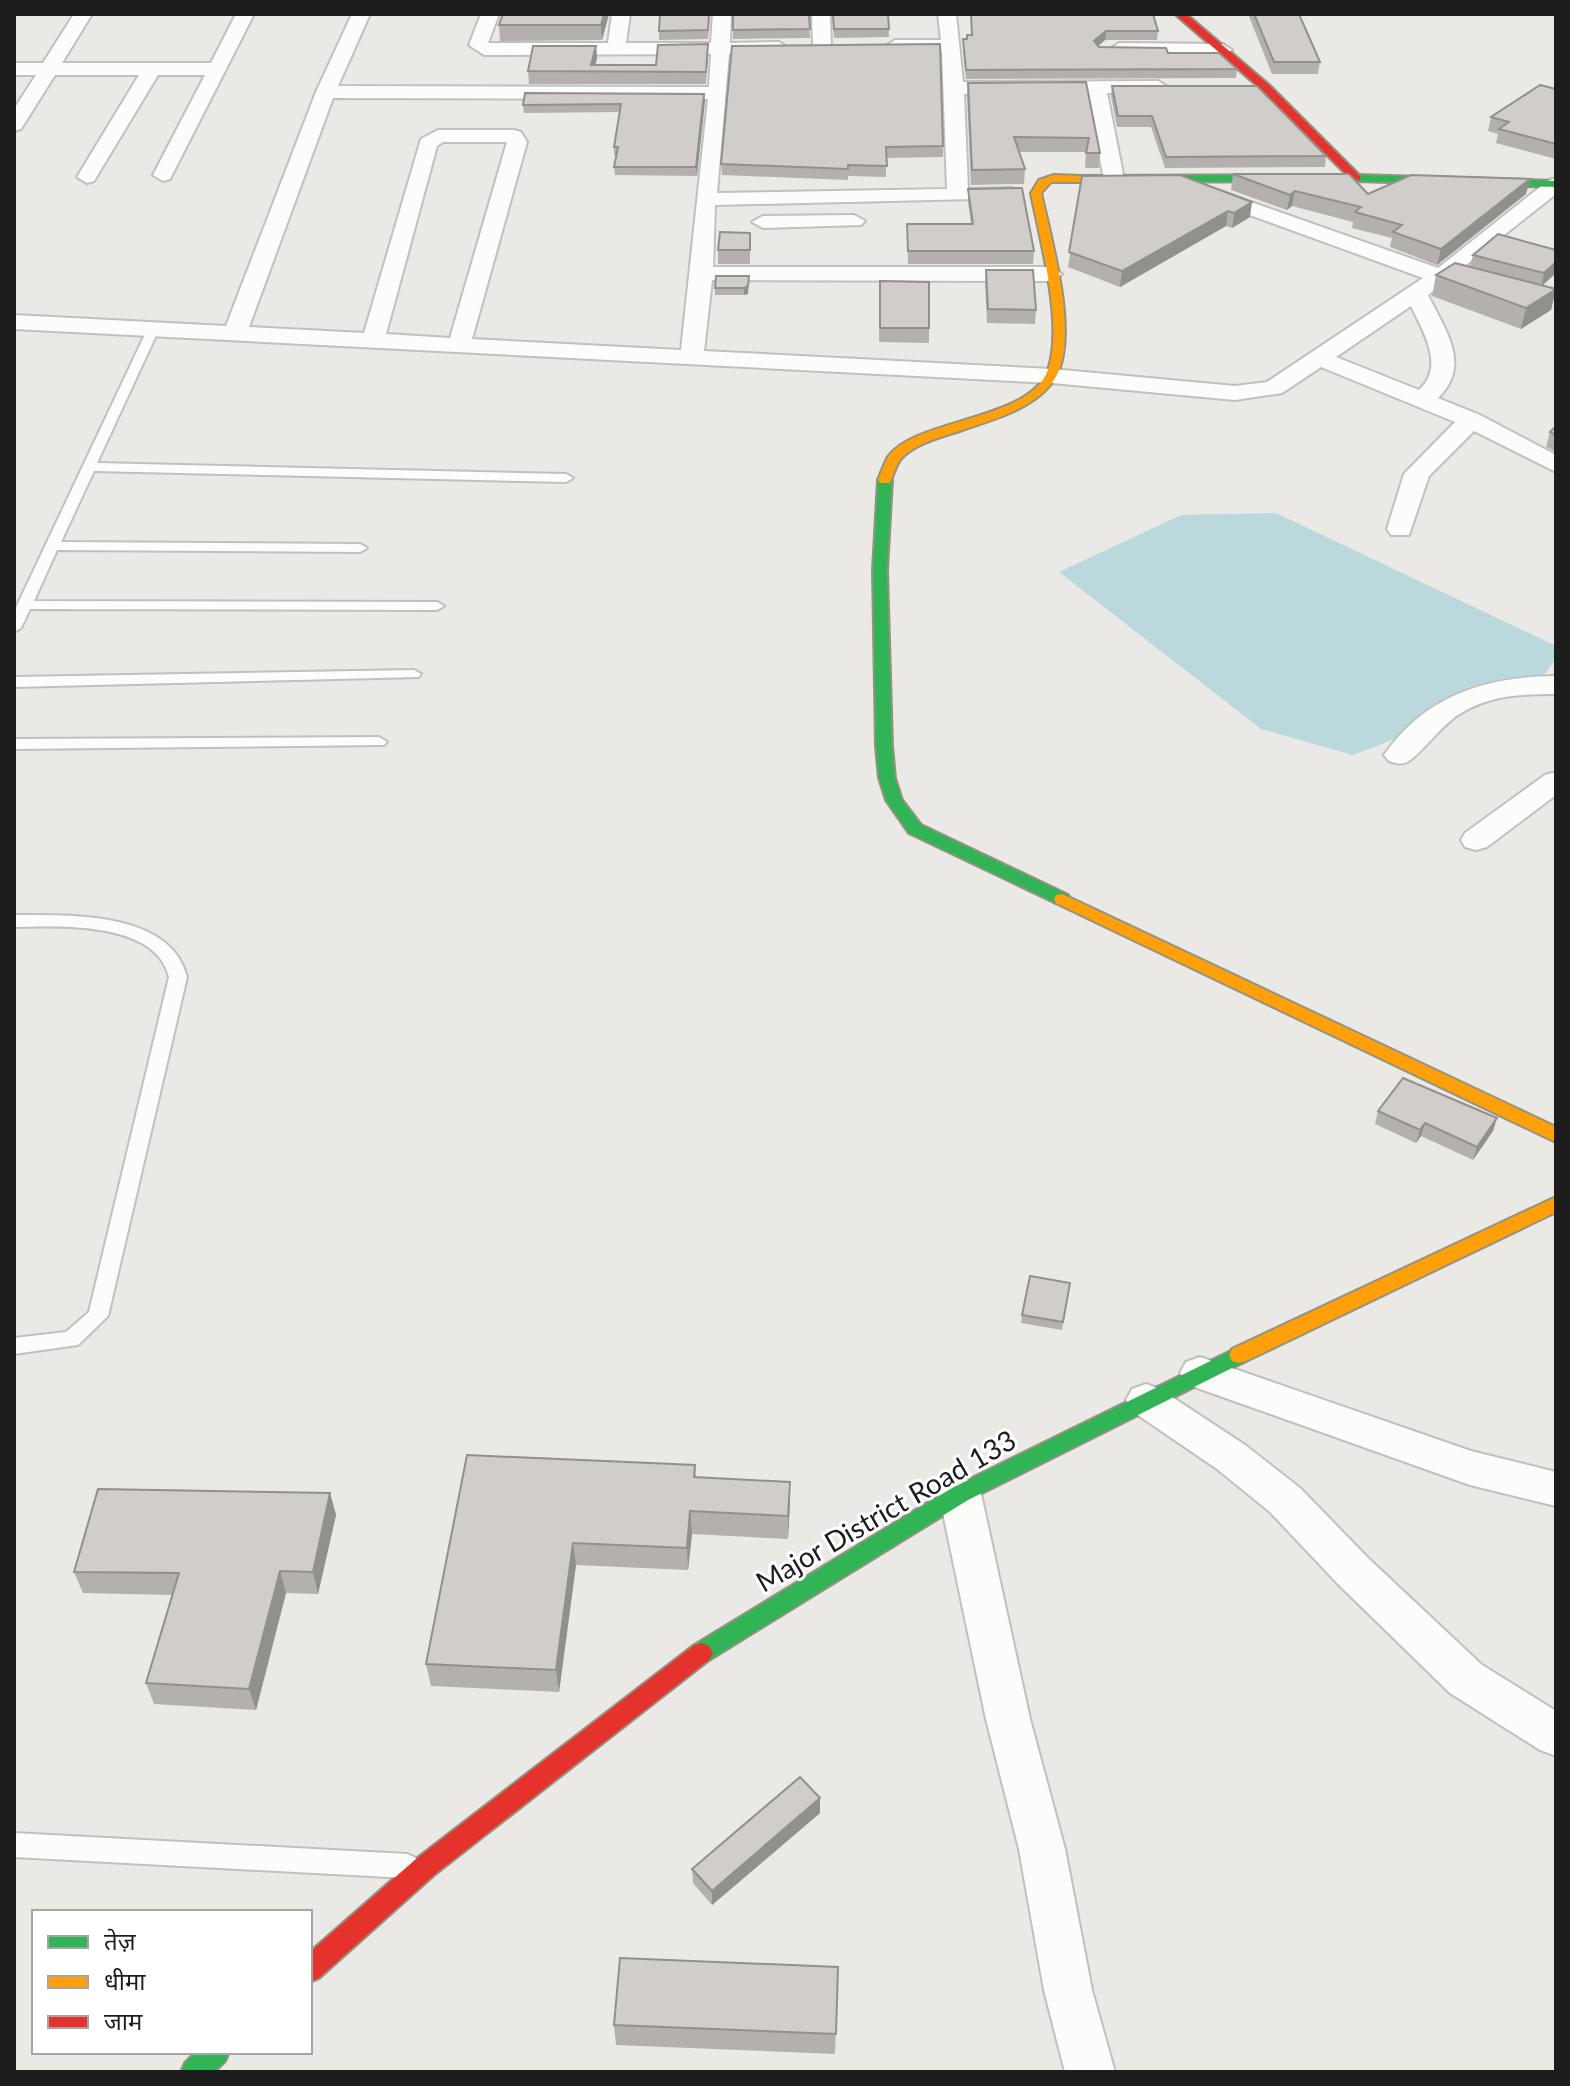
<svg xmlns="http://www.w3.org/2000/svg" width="1570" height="2086" font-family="Lato,'Noto Sans Devanagari',sans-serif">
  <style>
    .water { fill: #bbd9dc }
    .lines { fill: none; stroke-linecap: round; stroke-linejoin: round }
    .lane-casing { stroke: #c1c0be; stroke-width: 4 }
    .street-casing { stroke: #c1c0be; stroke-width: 4 }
    .fast-casing { stroke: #949380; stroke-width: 4 }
    .slow-casing { stroke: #949380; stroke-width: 4 }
    .jam-casing { stroke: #949380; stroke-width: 4 }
    .lane { fill: #fcfcfb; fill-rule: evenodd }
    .street { fill: #fcfcfb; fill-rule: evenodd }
    .fast { fill: #30b455; fill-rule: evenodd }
    .slow { fill: #ff9f0a; fill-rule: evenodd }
    .jam { fill: #e5322d; fill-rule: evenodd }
    .wall { fill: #b3b0ae }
    .shaded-wall { fill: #92908d }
    .building { fill: #d0cdca; stroke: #92908d; stroke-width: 2 }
    .labels { text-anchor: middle; stroke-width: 6; stroke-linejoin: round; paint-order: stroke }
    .near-street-label { font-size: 28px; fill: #1d1d1d; stroke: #fff }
  </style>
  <rect width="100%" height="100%" fill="#ebe9e6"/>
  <!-- water -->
  <path class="water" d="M1276 513 1556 646V659L1536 685 1353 755 1261 729 1059 572 1181 515Z"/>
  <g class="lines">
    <defs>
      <g id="lane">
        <path d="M149 326 159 329 97 463 566 474 573 478 566 482 94 471 61 542 360 544 367 548 360 552 57 550 34 601 437 602 444 606 437 610 30 609 21 628 14 632V612Z"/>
        <path d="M414 670 421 674 419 677 14 687V677Z"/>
        <path d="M379 737 387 742 384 745 14 749V739Z"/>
        <path d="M14 915C69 915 171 911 187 977L108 1316 78 1345 14 1354V1338L66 1332 89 1312 169 977C156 921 60 926 14 927Z"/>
        <path d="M14 1833 407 1854 416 1858 419 1866 416 1874 407 1878 14 1857Z"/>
      </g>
      <g id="street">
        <path d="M74 14H92L62 63H211L236 14H254L170 179 163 181 153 175 205 75H158L94 181 87 183 77 177 139 75H55L21 129 14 131V109L36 75H14V63H43Z"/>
        <path d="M352 14H370L338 86 709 87 711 54 484 55 469 45 481 14H499L488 43H608L612 14H630L626 43H711L713 14H731L730 43 779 42 788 48 779 54H729L717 193 947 189 942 51 895 52 886 46 895 40H941L938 14H956L963 82 1158 81 1168 87 1158 93H1107L1124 179 1121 183H1107L1104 179 1087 93 964 94 968 189 1012 188 1022 194 1019 198 715 205 713 267H1051L1062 274 1051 281 712 280 704 351 1052 369 1235 386 1267 382 1423 278 1203 198 1200 194 1203 190H1217L1438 268 1549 180 1556 178V194L1428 295C1445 330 1472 365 1438 398L1480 415 1556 455V472L1474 431 1429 476 1409 535H1391L1387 529 1404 474 1455 422 1321 367 1282 393 1235 400 1052 383 14 329V315L226 326 316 92ZM333 98 708 99 681 350 472 339 527 142 521 132 514 130H438L421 139 364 333 249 327ZM443 142H507L450 338 386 334 437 146ZM1411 306C1424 333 1445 367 1419 390L1336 357Z"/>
        <path d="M812 14H830L831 47 829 51H815L813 47Z"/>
        <path d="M1119 43 1223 44 1232 50 1223 56 1112 53 1110 49Z"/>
        <path d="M854 215 865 221 861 225 763 228 752 222 763 216Z"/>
        <path d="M1556 676V694C1521 694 1488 695 1458 715 1442 725 1418 757 1407 762 1401 765 1395 763 1389 761L1384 755C1426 695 1486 677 1556 676Z"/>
        <path d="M1556 772V795L1487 847 1476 850 1465 847 1461 840 1465 833 1545 775Z"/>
        <path d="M1200 1357 1471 1451 1556 1472V1506L1470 1485 1186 1384 1180 1373 1186 1362Z"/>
        <path d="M1146 1384 1160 1389 1245 1445 1300 1488 1368 1558 1482 1665 1556 1711V1756L1540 1750 1450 1693 1338 1584 1270 1512 1217 1469 1132 1411 1126 1400 1132 1389Z"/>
        <path d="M960 1477 975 1482 981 1494 1030 1719 1065 1849 1092 1990 1115 2072H1065L1044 1990 1019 1849 986 1719 939 1494 945 1482Z"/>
      </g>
      <g id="fast">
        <path d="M1356 175 1556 181V187L1356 181 1081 182 1076 179 1081 176Z"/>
        <path d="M885 476 892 480 887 570 892 746 895 778 902 800 921 825 1068 895 1070 899 1068 903H1056L909 833 886 800 879 778 876 746 873 570 878 480Z"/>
        <path d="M1239 1347 1246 1349 1249 1355 1246 1361 968 1500 709 1660 701 1663 693 1660 689 1653 693 1646 952 1488Z"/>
        <path d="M196 2052H229L225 2061 214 2072H181L185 2063Z"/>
      </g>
      <g id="slow">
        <path d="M1054 175 1081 176 1086 179 1081 182H1051L1041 193C1051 239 1083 346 1051 384 1031 409 995 419 965 429 946 436 913 443 900 460 895 467 893 476 890 483H880L878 480C881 473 884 464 888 457 916 418 1030 421 1048 370 1064 325 1040 240 1031 193L1039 180Z"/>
        <path d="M1062 894 1556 1127V1142L1056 903 1054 899 1056 895Z"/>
        <path d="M1556 1197V1212L1246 1361 1239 1363 1232 1361 1229 1355 1232 1349Z"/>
      </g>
      <g id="jam">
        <path d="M1175 14H1186L1269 85 1360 176V180H1352L1261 89Z"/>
        <path d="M701 1643 709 1646 713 1653 709 1660 434 1875 319 1978 310 1982V1952L416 1859 693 1646Z"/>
      </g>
    </defs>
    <!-- lane casing -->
    <use href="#lane" class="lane-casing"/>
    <!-- street casing -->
    <use href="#street" class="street-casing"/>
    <!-- fast casing -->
    <use href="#fast" class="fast-casing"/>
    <!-- slow casing -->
    <use href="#slow" class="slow-casing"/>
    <!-- jam casing -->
    <use href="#jam" class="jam-casing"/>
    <!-- lane -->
    <use href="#lane" class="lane"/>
    <!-- street -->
    <use href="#street" class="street"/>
    <!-- fast -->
    <use href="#fast" class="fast"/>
    <!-- slow -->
    <use href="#slow" class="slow"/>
    <!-- jam -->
    <use href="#jam" class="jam"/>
  </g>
  <!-- wall -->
  <g class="wall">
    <path d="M503 14H609L602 40 500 41 499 25Z"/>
    <path d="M710 14 708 39 659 40V31Z"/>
    <path d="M733 14H809L810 38 733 39Z"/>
    <path d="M832 14H888L889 37 834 38Z"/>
    <path d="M971 14H1153L1158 31 1157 40H1105L1098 46 1168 53 1237 69 1236 78 966 79 963 48V39H966L971 35Z"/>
    <path d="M1248 14H1299L1320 62 1318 74H1272Z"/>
    <path d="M596 46 597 58 595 65H656L708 56 706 84H529L528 71Z"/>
    <path d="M732 46 943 146V157L886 158V177L848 176V180L722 175 721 164Z"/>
    <path d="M1086 82 1100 153 1099 168H1085L1086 152H1019L1025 169 1024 184 971 185 967 97 968 83Z"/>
    <path d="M1112 86 1326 156 1325 167 1165 168 1151 127H1117L1111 96Z"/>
    <path d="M1556 89V159L1496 143 1498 134 1488 131 1491 117Z"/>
    <path d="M704 94 697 176 615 175 614 167 616 155H614V147L620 112 524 113 523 105Z"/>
    <path d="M1233 174 1368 194H1526L1437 265 1390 247 1392 238 1352 228 1353 222 1292 206 1287 210 1231 190Z"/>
    <path d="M1082 176 1250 217 1232 228 1226 226 1120 287 1068 267Z"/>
    <path d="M968 189 1034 251 1033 264H908L907 224H971L968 202Z"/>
    <path d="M750 233V264H718V250Z"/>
    <path d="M1556 250V273L1542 285 1556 289 1551 310 1521 329 1432 296 1436 275 1470 266 1473 255Z"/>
    <path d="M986 270 1036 310 1035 324 987 323 985 284Z"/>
    <path d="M749 276 748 294 744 295H715V288Z"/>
    <path d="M880 281 929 328V343L879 342Z"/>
    <path d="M1556 426V452L1546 447 1550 432Z"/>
    <path d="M1378 1111 1493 1131 1473 1160 1421 1136 1416 1143 1375 1124Z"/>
    <path d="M1070 1283 1062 1330 1021 1323 1022 1315Z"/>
    <path d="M467 1455 695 1465 696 1477 790 1482 788 1539 692 1534 688 1570 576 1565 559 1692 431 1686 426 1664Z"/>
    <path d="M330 1493 336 1515 318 1594 286 1593 256 1710 154 1704 146 1683 172 1595 83 1593 74 1572Z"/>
    <path d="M820 1798V1813L712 1905 693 1883 692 1869Z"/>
    <path d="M838 1967 835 2054 616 2045 614 2025Z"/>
  </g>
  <!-- shaded-wall -->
  <g class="shaded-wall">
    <path d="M604 14H609L602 40 601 25Z"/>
    <path d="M1106 31 1105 40 1093 50 1094 41Z"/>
    <path d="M596 46 597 58 594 71 591 65Z"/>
    <path d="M704 94 705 102 697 176 696 167Z"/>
    <path d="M1530 179 1526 194 1437 265 1441 249Z"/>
    <path d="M1295 191 1292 206 1287 210 1290 195Z"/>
    <path d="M1252 202 1250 217 1232 228 1234 213Z"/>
    <path d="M1228 211 1226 226 1120 287 1122 271Z"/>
    <path d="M1556 262V273L1541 287 1544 273Z"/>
    <path d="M749 276 748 294 744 295V288Z"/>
    <path d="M1556 289 1551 310 1521 329 1526 308Z"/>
    <path d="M1497 1118 1493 1131 1473 1160 1477 1147Z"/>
    <path d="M1425 1123 1421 1136 1416 1143 1420 1130Z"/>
    <path d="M790 1482V1504L788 1539V1516Z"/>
    <path d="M330 1493 336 1515 318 1594 313 1572Z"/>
    <path d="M690 1511 692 1534 688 1570 687 1548Z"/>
    <path d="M573 1543 576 1565 559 1692 556 1670Z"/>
    <path d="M280 1571 286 1593 256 1710 249 1689Z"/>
    <path d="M820 1798V1813L712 1905V1891Z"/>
  </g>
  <!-- building -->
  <g class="building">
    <path d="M503 14H604L601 25H499Z"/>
    <path d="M660 14H709L708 30 659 31Z"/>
    <path d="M733 14H809L810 29 733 30Z"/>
    <path d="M833 14H888L889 29H834Z"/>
    <path d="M971 14H1153L1158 31H1106L1094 41 1099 47 1166 48 1168 53H1219L1237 69 966 70 963 39H967V35H972Z"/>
    <path d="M1254 14H1299L1320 62H1274Z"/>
    <path d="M708 44 706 72 528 71 533 46H596L591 65H656L658 45Z"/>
    <path d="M940 44 943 146 886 147 887 166 848 165V169L721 164 732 46Z"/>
    <path d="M1086 82 1100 153H1086L1089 138 1014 137 1025 169 972 170 968 83Z"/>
    <path d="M1540 85 1556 89V144L1499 129 1509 122 1491 117Z"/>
    <path d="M1112 86H1257L1326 156 1166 157 1152 116H1118Z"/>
    <path d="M525 93 704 94 696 167H614L618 147H614L621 104 523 105Z"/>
    <path d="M1233 174H1349L1368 194 1411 175 1530 179 1441 249 1393 232 1402 225 1355 212 1361 207 1295 191 1290 195Z"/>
    <path d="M1180 175 1252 202 1234 213 1228 211 1122 271 1069 252 1082 176Z"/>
    <path d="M1022 188 1034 251H908L907 224H973L968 189Z"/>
    <path d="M720 232 750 233V250H718Z"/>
    <path d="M1498 234 1556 250V262L1544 273 1473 255Z"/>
    <path d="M1455 263 1556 289 1526 308 1436 275Z"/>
    <path d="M986 270H1033L1036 310 988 309Z"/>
    <path d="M716 276H749L748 286 744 288H715Z"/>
    <path d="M880 281 929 282V328H880Z"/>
    <path d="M1556 426V435L1550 432Z"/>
    <path d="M1403 1078 1497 1118 1477 1147 1425 1123 1420 1130 1378 1111Z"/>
    <path d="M1030 1276 1070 1283 1063 1322 1022 1315Z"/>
    <path d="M467 1455 695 1465 694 1477 790 1482 788 1516 690 1511 687 1548 573 1543 556 1670 426 1664Z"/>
    <path d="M98 1489 330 1493 313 1572 280 1571 249 1689 146 1683 179 1573 74 1572Z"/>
    <path d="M800 1777 820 1798 712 1891 692 1869Z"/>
    <path d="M620 1958 838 1967 836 2034 614 2025Z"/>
  </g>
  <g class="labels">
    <!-- near-street labels -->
    <g class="near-street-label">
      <text transform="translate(886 1511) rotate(-30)" y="10">Major District Road 133</text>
    </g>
  </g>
  <!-- border -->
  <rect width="1570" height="2086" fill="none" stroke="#1d1d1d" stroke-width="32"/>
  <!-- legend -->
  <rect x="32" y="1910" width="280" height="144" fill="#ffffff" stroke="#a5a5a5" stroke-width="2"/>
  <rect x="48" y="1936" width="40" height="12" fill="#30b455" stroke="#a5a5a5" stroke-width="2"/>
  <text x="104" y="1950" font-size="24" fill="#1d1d1d">तेज़</text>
  <rect x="48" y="1976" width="40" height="12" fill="#ff9f0a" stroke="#a5a5a5" stroke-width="2"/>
  <text x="104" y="1990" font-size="24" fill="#1d1d1d">धीमा</text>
  <rect x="48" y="2016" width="40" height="12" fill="#e5322d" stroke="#a5a5a5" stroke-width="2"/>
  <text x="104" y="2030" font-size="24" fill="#1d1d1d">जाम</text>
</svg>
